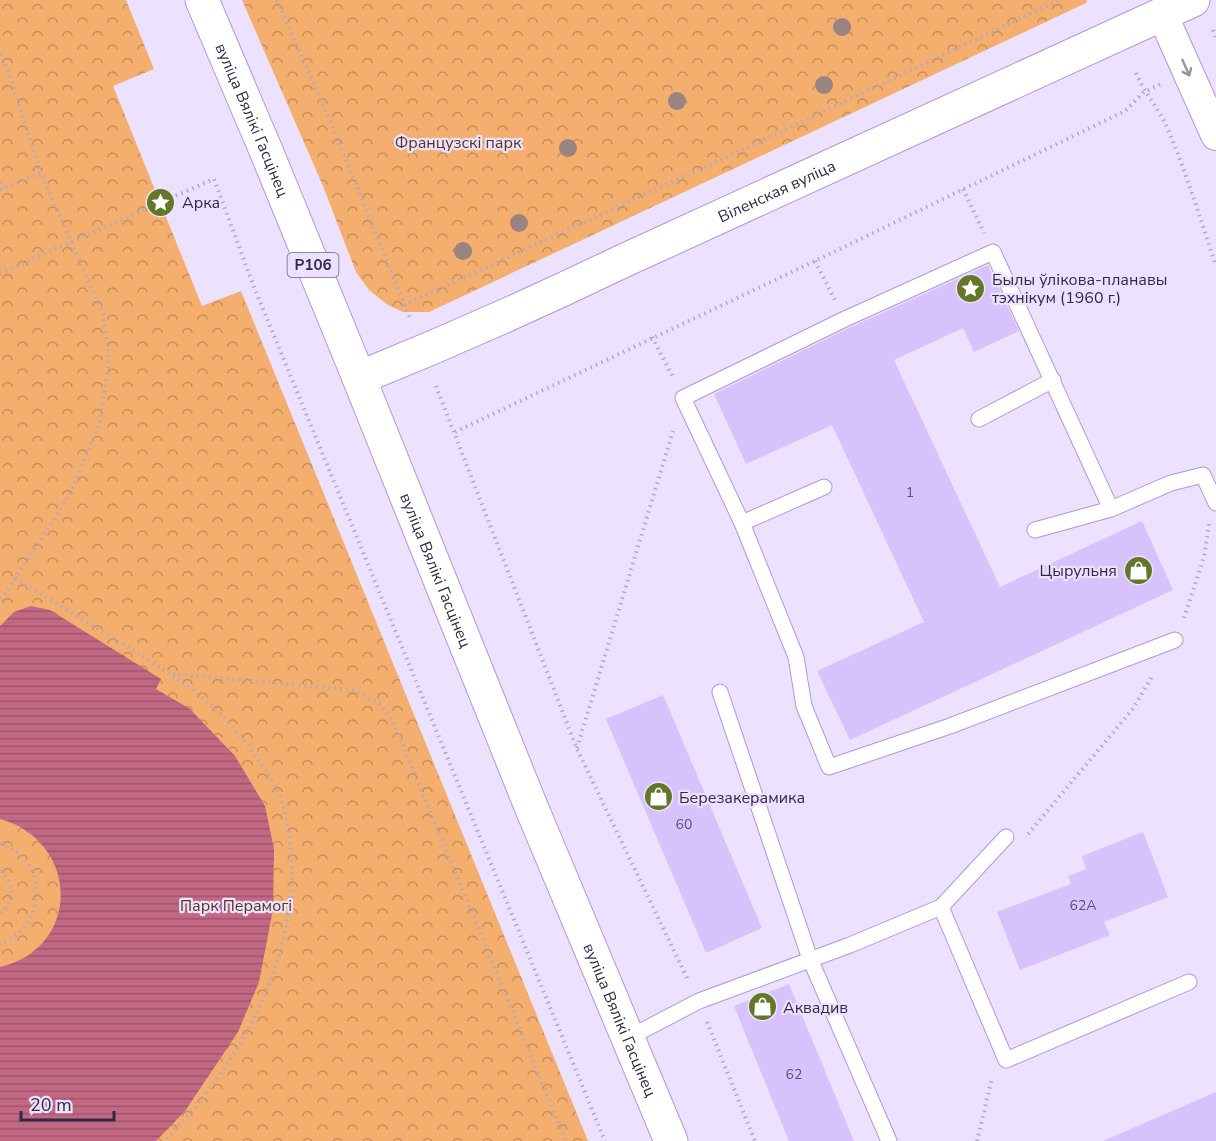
<svg xmlns="http://www.w3.org/2000/svg" width="1216" height="1141" font-family="'Nunito Sans',sans-serif">
  <style>
    .park { fill: url(#park-crowns) }
    .water { fill: url(#water-rules) }
    .building { fill: #d8c2fb }
    .lines { fill: none; stroke-linecap: round; stroke-linejoin: round }
    .service-casing { stroke: #b196da; stroke-width: 17 }
    .minor-casing { stroke: #b196da; stroke-width: 32 }
    .secondary-casing { stroke: #b196da; stroke-width: 35 }
    .primary-casing { stroke: #b196da; stroke-width: 35 }
    .path { stroke: #b3a8c5; stroke-width: 4; stroke-dasharray: 1.5 4.5; stroke-linecap: butt }
    .service { stroke: #fff; stroke-width: 15 }
    .minor { stroke: #fff; stroke-width: 30 }
    .secondary { stroke: #fff; stroke-width: 33 }
    .primary { stroke: #fff; stroke-width: 33 }
    .tree { fill: #9a8482 }
    .oneway { stroke: #9a94a2 }
    .labels { text-anchor: middle; stroke-width: 4.5; stroke-linejoin: round; paint-order: stroke }
    .number-label { font-size: 14px; fill: #5d4f72 }
    .shield { fill: #ece1fe; stroke: #6b607c; stroke-width: 1.5 }
    .shield-label { font-size: 15px; font-weight: bold; fill: #342945 }
    .street-label { font-size: 16px; fill: #342945; stroke: #ece1fe }
    .park-label { font-size: 16px; fill: #56381c; stroke: #ece1fe }
    .poi-label { font-size: 16px; fill: #342945; stroke: #ece1fe; text-anchor: start }
  </style>
  <defs>
    <pattern id="park-crowns" width="20" height="18" patternUnits="userSpaceOnUse" patternTransform="scale(1.5)"><rect width="20" height="18" fill="#f4ae6d"/><path d="M2 6a3 3 0 1 1 6 0M12 15a3 3 0 1 1 6 0" fill="none" stroke="#c68e5b"/></pattern>
    <pattern id="water-rules" width="6" height="5" patternUnits="userSpaceOnUse" patternTransform="scale(1.5)"><rect width="6" height="5" fill="#c26882"/><path d="M0 2.5h6" fill="none" stroke="#9e566c"/></pattern>
  </defs>
  <rect width="100%" height="100%" fill="#ece1fe"/>
  <!-- park -->
  <g class="park">
    <path d="M0 0H126L154 69 113 86 202 306 241 291 588 1141H0Z"/>
    <path d="M242 0H1087L1086 3 429 312H403L388 305 369 290 356 272 323 186Z"/>
  </g>
  <!-- water -->
  <path class="water" d="M31 606 50 610 161 679 156 689 190 709 235 756 265 806 274 849 273 909 259 982 238 1032 185 1111 156 1141H0V967C82 948 80 841 0 819V626L14 612Z"/>
  <!-- building -->
  <g class="building">
    <path d="M988 265 1019 331 974 352 963 328 894 360 1000 587 1142 521 1173 590 850 740 817 671 924 622 832 425 746 464 714 394 849 328Z"/>
    <path d="M663 695 762 928 706 953 606 719Z"/>
    <path d="M1143 832 1168 897 1104 922 1110 935 1020 970 997 912 1071 884 1068 876 1086 869 1082 856Z"/>
    <path d="M789 984 854 1141H789L734 1006Z"/>
    <path d="M1216 1092V1141H1103Z"/>
  </g>
  <g class="lines">
    <defs>
      <g id="service">
        <path d="M979 419 1053 380"/>
        <path d="M1111 509 993 252 845 319 683 398 742 523 796 657 804 706 829 767 950 726 1175 640"/>
        <path d="M742 523 824 487"/>
        <path d="M1035 530 1111 509 1171 483 1203 475 1216 503"/>
        <path d="M720 692 810 959 889 1141"/>
        <path d="M941 907 1006 1060 1189 982"/>
        <path d="M628 1038 699 1001 850 945 941 907 1006 837"/>
      </g>
      <path id="minor" d="M1162 14 1216 135"/>
      <g id="secondary">
        <path id="s1" d="M359 378 530 804 671 1141"/>
      </g>
      <g id="primary">
        <path id="s2" d="M202 0 267 153 359 378C448 342 536 303 623 261L1193 0"/>
      </g>
    </defs>
    <!-- service casing -->
    <use href="#service" class="service-casing"/>
    <!-- minor casing -->
    <use href="#minor" class="minor-casing"/>
    <!-- secondary casing -->
    <use href="#secondary" class="secondary-casing"/>
    <!-- primary casing -->
    <use href="#primary" class="primary-casing"/>
    <!-- path -->
    <g class="path">
      <path d="M277 0 332 125 410 318"/>
      <path d="M1213 30 1216 37"/>
      <path d="M0 54 8 70 41 173"/>
      <path d="M1136 73C1144 92 1158 108 1166 125 1186 171 1200 218 1216 266"/>
      <path d="M0 182 4 190"/>
      <path d="M963 189 984 233"/>
      <path d="M0 190 41 173 103 314 109 361 100 422 69 496 0 602"/>
      <path d="M815 261 835 300"/>
      <path d="M0 273 214 179 254 287 605 1141"/>
      <path d="M404 305 755 144 1059 0"/>
      <path d="M652 337 674 379"/>
      <path d="M436 386 577 749 689 982"/>
      <path d="M455 432 815 261 1125 111 1144 92 1161 84"/>
      <path d="M15 578C50 599 85 621 120 642 157 665 195 688 226 719 242 737 276 779 282 802 318 925 250 1055 164 1141"/>
      <path d="M1184 618 1204 557 1209 524"/>
      <path d="M173 674 353 690 381 705 392 719 566 1141"/>
      <path d="M577 748 673 431"/>
      <path d="M1028 834 1132 710 1153 675"/>
      <path d="M0 844C50 860 48 926 0 944"/>
      <path d="M0 871C15 884 16 901 0 914"/>
      <path d="M707 1022 755 1141"/>
      <path d="M977 1141 992 1078"/>
    </g>
    <!-- service -->
    <use href="#service" class="service"/>
    <!-- minor -->
    <use href="#minor" class="minor"/>
    <!-- secondary -->
    <use href="#secondary" class="secondary"/>
    <!-- primary -->
    <use href="#primary" class="primary"/>
  </g>
  <!-- trees -->
  <g class="tree">
    <circle cx="842" cy="27" r="9"/>
    <circle cx="824" cy="85" r="9"/>
    <circle cx="677" cy="101" r="9"/>
    <circle cx="568" cy="148" r="9"/>
    <circle cx="519" cy="223" r="9"/>
    <circle cx="463" cy="251" r="9"/>
  </g>
  <!-- one-way arrows -->
  <defs><path id="oneway-shaft" d="M-6 0H5M1.5-3L5.5 0L1.5 3" fill="none" stroke-width="1.6" stroke-linecap="round" stroke-linejoin="round" transform="scale(1.5)"/></defs>
  <use class="oneway" href="#oneway-shaft" transform="translate(1186 68) rotate(66)"/>
  <!-- icons -->
  <defs>
    <symbol id="sight-disc" viewBox="-11 -11 22 22"><circle r="9.5" fill="#627727" stroke="#ece1fe"/><path d="M0-6L1.8-2.2L6-1.7L2.9 1.2L3.7 5.4L0 3.3L-3.7 5.4L-2.9 1.2L-6-1.7L-1.8-2.2Z" fill="#fff"/></symbol>
    <symbol id="shop-disc" viewBox="-11 -11 22 22"><circle r="9.5" fill="#627727" stroke="#ece1fe"/><path d="M-5-2.5h2.3a2.7 3.5 0 0 1 5.4 0H5L5.5 6h-11ZM-1.5-2.5h3a1.5 2.3 0 0 0-3 0Z" fill="#fff"/></symbol>
  </defs>
  <g fill-rule="evenodd">
    <use href="#sight-disc" x="144" y="186" width="33" height="33"/>
    <use href="#sight-disc" x="954" y="272" width="33" height="33"/>
    <use href="#shop-disc" x="1122" y="554" width="33" height="33"/>
    <use href="#shop-disc" x="642" y="780" width="33" height="33"/>
    <use href="#shop-disc" x="746" y="990" width="33" height="33"/>
  </g>
  <g class="labels">
    <!-- number labels -->
    <g class="number-label">
      <text x="910" y="497">1</text>
      <text x="684" y="829">60</text>
      <text x="1083" y="910">62А</text>
      <text x="794" y="1079">62</text>
    </g>
    <!-- shield labels -->
    <rect class="shield" x="287.5" y="253" width="51" height="24" rx="4.5"/>
    <g class="shield-label">
      <text x="313" y="270">Р106</text>
    </g>
    <!-- street labels -->
    <g class="street-label">
      <text dy="6" stroke="none"><textPath href="#s2" startOffset="130">вуліца Вялікі Гасцінец</textPath></text>
      <text dy="6" stroke="none"><textPath href="#s2" startOffset="867">Віленская вуліца</textPath></text>
      <text dy="6" stroke="none"><textPath href="#s1" startOffset="207">вуліца Вялікі Гасцінец</textPath></text>
      <text dy="6" stroke="none"><textPath href="#s1" startOffset="693">вуліца Вялікі Гасцінец</textPath></text>
    </g>
    <!-- park labels -->
    <g class="park-label">
      <text x="458" y="148">Французскі парк</text>
      <text x="236" y="911">Парк Перамогі</text>
    </g>
    <!-- poi labels -->
    <g class="poi-label">
      <text x="182" y="208">Арка</text>
      <text x="992" y="285">Былы ўлікова-планавы<tspan x="992" dy="18">тэхнікум (1960 г.)</tspan></text>
      <text x="1117" y="576" text-anchor="end">Цырульня</text>
      <text x="679" y="803">Березакерамика</text>
      <text x="783" y="1013">Аквадив</text>
    </g>
  </g>
  <!-- scale -->
  <path d="M21 1111v9h93v-9" fill="none" stroke="#342945" stroke-width="3"/>
  <text x="30" y="1111" font-size="18" fill="#342945" stroke="#ece1fe" stroke-width="4.5" paint-order="stroke">20 m</text>
</svg>
